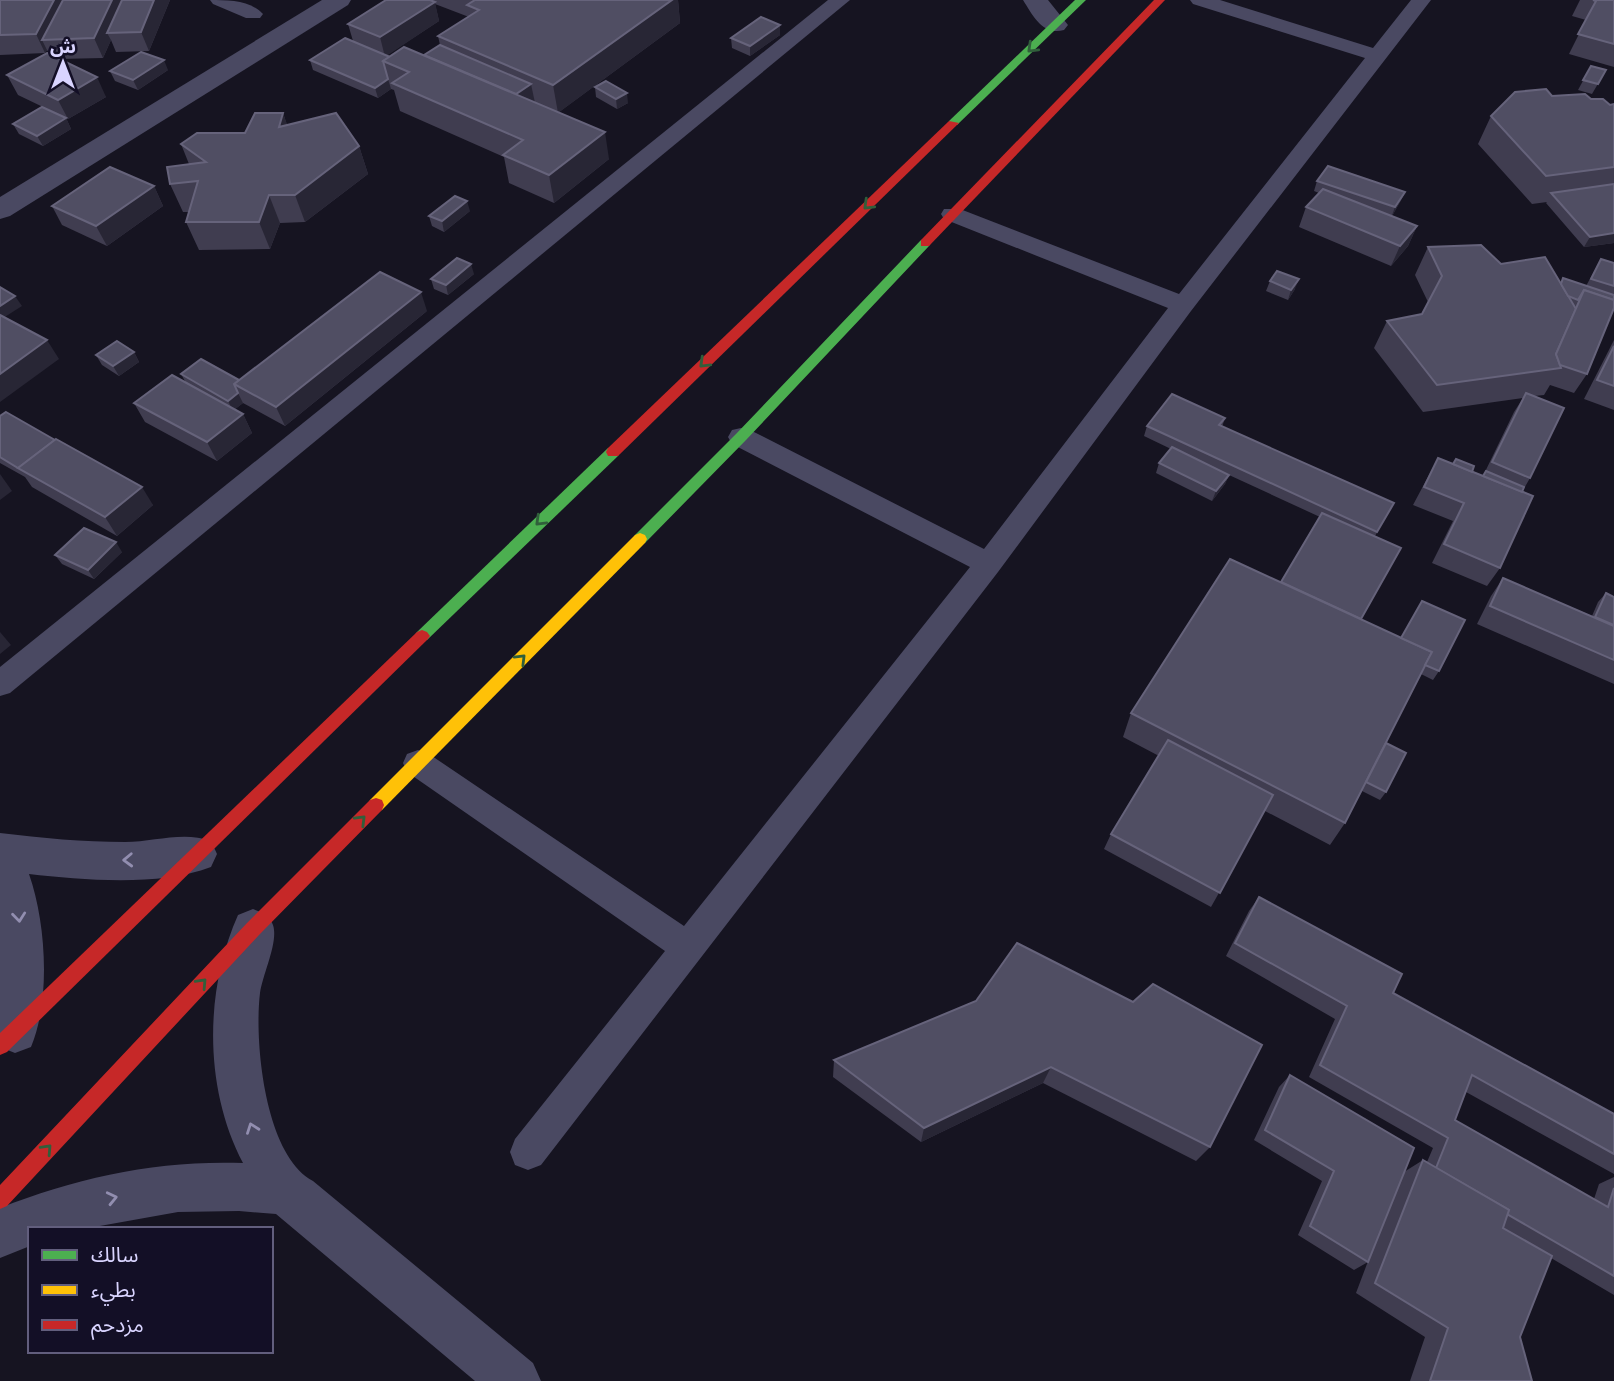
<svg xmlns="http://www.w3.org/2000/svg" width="1614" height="1381" font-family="'DM Sans','Noto Sans Arabic',sans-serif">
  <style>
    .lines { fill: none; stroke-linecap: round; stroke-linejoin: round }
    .lane { fill: #4a4962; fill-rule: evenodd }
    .street { fill: #4a4962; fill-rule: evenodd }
    .fast { fill: #4caf50; fill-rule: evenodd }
    .slow { fill: #ffc107; fill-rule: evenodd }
    .jam { fill: #c62828; fill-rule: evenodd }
    .wall { fill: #403d50; fill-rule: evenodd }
    .shaded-wall { fill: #282635 }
    .building { fill: #504e63; stroke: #66637b; stroke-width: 2 }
    .oneway { stroke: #305f3b }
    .oneway2 { stroke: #928eb0 }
  </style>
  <rect width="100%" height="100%" fill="#161421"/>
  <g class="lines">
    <!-- lane -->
    <g class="lane">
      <path d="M210 0C229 0 250 0 263 14L260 18H246L213 4Z"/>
      <path d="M828 0H850L10 693 0 696V667Z"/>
      <path d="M1190 0H1220L1373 48 1411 0H1431L1191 311 998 572 541 1165 528 1170 515 1165 510 1152 515 1139 665 951 407 772 403 763 407 754 418 750 429 754 684 926 970 567 732 444 728 437 732 430 741 428 750 430 984 549 1168 308 944 219 941 214 944 209H960L1179 294 1365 58 1193 4Z"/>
    </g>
    <!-- street -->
    <g class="street">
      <path d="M322 0H351L348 5 10 216 0 219V197Z"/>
      <path d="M1023 0H1048L1068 25 1064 30C1043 36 1033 16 1023 0Z"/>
      <path d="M0 833C42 838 83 842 125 842 154 842 183 831 211 841L217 854 211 867C158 887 84 880 29 874 46 922 51 999 31 1047L15 1053 0 1047Z"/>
      <path d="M253 909 268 915C270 919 274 925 274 930 276 947 263 974 260 993 254 1042 265 1156 313 1181L533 1363 541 1381H475L276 1214 239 1211 178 1212 83 1229H30V1246L0 1258V1208C78 1177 158 1160 243 1163 204 1089 204 991 238 915Z"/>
    </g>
    <!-- fast -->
    <g class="fast">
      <path d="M1075 0H1086L957 125H949V121Z"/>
      <path d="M925 239 931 243 929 246 746 440 645 543H635L633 539 635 535 736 434 921 240Z"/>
      <path d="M613 447 620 452 618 456 427 640H417L414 636 417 632 608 448Z"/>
    </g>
    <!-- slow -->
    <path class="slow" d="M640 533 645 535 647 539 645 543 382 810 376 812 370 810 368 805 370 800 635 535Z"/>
    <!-- jam -->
    <g class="jam">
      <path d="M1154 0H1165L929 246H921V240Z"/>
      <path d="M949 121 959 123 618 456H608L606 452 608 448Z"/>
      <path d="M422 630 427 632 430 636 427 640 7 1052 0 1055V1033L417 632Z"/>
      <path d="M376 798 382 800 384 805 382 810 259 935 7 1206 0 1209V1185L247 923 370 800Z"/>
    </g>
  </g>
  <!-- wall -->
  <g class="wall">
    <path d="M0 0H170L149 51 116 52 111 40 103 58 59 59 106 97 68 119 18 95 7 75 50 54 47 50 45 53 0 55Z"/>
    <path d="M386 0H678L680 23 559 112 609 159 554 203 509 183 504 157 400 111 394 90 391 89 378 98 313 70 310 60 353 41 348 24ZM435 4 469 17 438 36 440 45 424 55 390 57 387 55 439 21Z"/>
    <path d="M1580 0H1614V67L1569 54 1586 20 1572 16Z"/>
    <path d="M780 25V35L750 56 732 48 731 38Z"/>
    <path d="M1591 66 1606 70 1592 94 1578 90Z"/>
    <path d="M168 70 138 90 115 81 110 71Z"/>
    <path d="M595 87 628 103 617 109 596 97Z"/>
    <path d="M1552 96 1591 99 1610 105 1614 104V243L1584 247 1546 203 1547 202 1532 204 1478 144 1491 116Z"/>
    <path d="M283 113 287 125 359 146 368 174 305 222 280 223 270 249 199 250 186 222 189 212H183L170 184 189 164 181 144 245 133Z"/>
    <path d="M66 118 71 129 43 146 19 134 13 124Z"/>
    <path d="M1317 181 1405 192 1400 202 1392 216 1417 226 1408 246 1391 266 1299 227 1306 207 1319 193 1314 191Z"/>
    <path d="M154 186 163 206 107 246 62 225 52 206Z"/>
    <path d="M470 211 444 232 432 226 429 216Z"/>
    <path d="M1428 247 1501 264 1560 283 1586 286 1601 259 1614 263V308L1587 374 1574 393 1550 385 1544 395 1534 396 1530 478 1522 492 1500 568 1487 586 1432 563 1453 521 1413 505 1438 458 1483 476 1514 412 1523 398 1423 412 1374 348 1387 321 1422 314 1428 302 1415 275Z"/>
    <path d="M474 274 448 295 434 289 431 279Z"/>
    <path d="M1270 281 1295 289 1288 300 1266 291Z"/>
    <path d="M427 311 285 426 243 403 235 409 243 414 252 433 217 461 145 422 134 403 186 383 181 374 239 380Z"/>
    <path d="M1614 340V410L1584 399Z"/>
    <path d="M134 352 139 362 119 376 102 365 96 355Z"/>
    <path d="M0 416 153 505 117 536 32 487 25 477 0 463Z"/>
    <path d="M1225 418 1222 427 1394 503 1375 536 1361 619 1401 638 1422 601 1439 671 1433 680 1421 674 1386 743V792L1380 800 1362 791 1345 823 1330 845 1265 811 1211 907 1104 849 1111 834 1159 756 1123 737 1131 713 1281 582 1320 517 1229 475 1225 484 1212 501 1156 473 1159 463 1171 449 1144 436 1147 426Z"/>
    <path d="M122 552 94 579 62 564 55 555Z"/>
    <path d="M1503 578 1592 616 1598 602 1606 593 1614 597V684L1477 624 1491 596Z"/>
    <path d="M1259 897 1393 993 1614 1114V1174L1466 1092 1455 1120 1594 1199 1599 1184 1614 1177V1295L1551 1258 1520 1337 1532 1381H1410L1425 1337 1356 1293 1376 1240 1368 1262 1354 1270 1298 1235 1322 1181 1254 1140 1279 1087 1290 1075 1404 1172 1423 1160 1427 1162 1433 1148 1309 1077 1335 1019 1226 956 1249 911Z"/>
    <path d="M1133 1002 1210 1147 1196 1161 1043 1083 921 1142 833 1077 834 1060Z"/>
  </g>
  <!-- shaded-wall -->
  <g class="shaded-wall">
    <path d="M54 0H65L42 40 47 50 45 53 36 34Z"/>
    <path d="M112 0H126L107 33 111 40 103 58 94 38Z"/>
    <path d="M154 0H170L149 51 141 32Z"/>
    <path d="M672 0H678L680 23 558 113 553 85Z"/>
    <path d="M435 2 439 21 385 57 380 37Z"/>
    <path d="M780 25V35L750 56V46Z"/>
    <path d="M164 60 168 70 138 90 133 80Z"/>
    <path d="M97 77 106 97 68 119 58 100Z"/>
    <path d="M388 79 391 89 378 98 375 88Z"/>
    <path d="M531 84 535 103 511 98Z"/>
    <path d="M627 93 628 103 617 109 616 99Z"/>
    <path d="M283 113 293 141 279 127Z"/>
    <path d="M66 118 71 129 43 146 37 136Z"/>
    <path d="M605 132 609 159 554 203 549 175Z"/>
    <path d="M359 146 368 174 305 222 295 195Z"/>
    <path d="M154 186 163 206 107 246 96 226Z"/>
    <path d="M1405 192 1400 202 1391 218 1395 207Z"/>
    <path d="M269 195 280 223 270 249 259 222Z"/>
    <path d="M467 201 470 211 444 232 442 221Z"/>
    <path d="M1417 226 1408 246 1391 266 1400 246Z"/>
    <path d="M1614 233V243L1584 247 1590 237Z"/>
    <path d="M471 264 474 274 448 295 446 285Z"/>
    <path d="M1299 279 1295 289 1288 300 1291 290Z"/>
    <path d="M421 292 427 311 285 426 276 407Z"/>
    <path d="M15 296 22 306 0 320V306Z"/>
    <path d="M47 340 59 359 0 402V374Z"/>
    <path d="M134 352 139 362 119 376 113 366Z"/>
    <path d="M238 393 243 403 233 411 228 401Z"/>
    <path d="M243 414 252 433 217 461 207 442Z"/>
    <path d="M0 474 12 491 0 500Z"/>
    <path d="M1229 475 1225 484 1212 501 1216 491Z"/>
    <path d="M142 487 153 505 117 536 105 517Z"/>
    <path d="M116 542 122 552 94 579 88 570Z"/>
    <path d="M0 632 11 645 0 654Z"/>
    <path d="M1051 1067 1043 1083 921 1142 924 1128Z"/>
  </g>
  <!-- building -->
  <g class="building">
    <path d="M0 0H54L36 34 0 35Z"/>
    <path d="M63 0H112L94 38 42 40Z"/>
    <path d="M122 0H154L141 32 107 33Z"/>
    <path d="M386 0H430L435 2 380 37 348 24Z"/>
    <path d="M475 0H672L553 85 438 36 479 10 467 5Z"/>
    <path d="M1593 0H1614V44L1578 34 1596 1Z"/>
    <path d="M761 17 780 25 750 46 731 38Z"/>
    <path d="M345 38 390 57 383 61 388 79 375 88 310 60Z"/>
    <path d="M440 45 531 84 516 94 424 55Z"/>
    <path d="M404 47 605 132 549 175 503 155 523 140 392 83 409 72 383 61Z"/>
    <path d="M141 52 164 60 133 80 110 71Z"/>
    <path d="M47 53 97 77 58 100 7 75Z"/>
    <path d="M1591 66 1606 70 1598 84 1583 80Z"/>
    <path d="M606 81 627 93 616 99 595 87Z"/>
    <path d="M1546 89 1552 96 1585 94 1591 99H1603L1610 105 1614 104V167L1546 176 1491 116 1515 92Z"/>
    <path d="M42 107 66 118 37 136 13 124Z"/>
    <path d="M255 113H283L279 127 336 113 359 146 295 195H269L259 222H186L198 181 170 184 167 167 206 162 181 144 197 133H245Z"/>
    <path d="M1328 166 1405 192 1395 207 1317 181Z"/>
    <path d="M110 167 154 186 96 226 52 206Z"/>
    <path d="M1614 184V233L1590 237 1551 193Z"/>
    <path d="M1323 189 1417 226 1400 246 1306 207Z"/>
    <path d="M455 196 467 201 442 221 429 216Z"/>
    <path d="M1481 245 1501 264 1545 257 1576 309 1556 354 1561 368 1437 385 1387 321 1422 314 1442 276 1428 247Z"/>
    <path d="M457 258 471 264 446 285 431 279Z"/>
    <path d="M1601 259 1614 263V286L1591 279Z"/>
    <path d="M1277 271 1299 279 1291 290 1270 281Z"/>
    <path d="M380 272 421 292 276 407 234 384Z"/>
    <path d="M1563 278 1614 295V300L1584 290 1578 300 1568 296 1561 284Z"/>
    <path d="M0 287 15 296 0 306Z"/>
    <path d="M1584 290 1614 300V308L1587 374 1560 365 1556 354Z"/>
    <path d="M0 315 47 340 0 374Z"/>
    <path d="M117 341 134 352 113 366 96 355Z"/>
    <path d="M1614 346V386L1597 380Z"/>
    <path d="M201 359 239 380 234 384 238 393 228 401 181 374Z"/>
    <path d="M172 375 243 414 207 442 134 403Z"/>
    <path d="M1526 393 1564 408 1530 478 1492 462Z"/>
    <path d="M1172 394 1225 418 1219 425 1394 503 1377 532 1147 426Z"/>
    <path d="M6 412 55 440 18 468 0 457V416Z"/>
    <path d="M56 439 142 487 105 517 18 468Z"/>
    <path d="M1172 447 1229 475 1216 491 1159 463Z"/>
    <path d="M1438 458 1533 496 1500 568 1444 544 1464 503 1424 487Z"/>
    <path d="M1456 459 1474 466 1472 472 1453 464Z"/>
    <path d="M1486 471 1524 487 1522 492 1483 476Z"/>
    <path d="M1322 513 1401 548 1361 619 1281 582Z"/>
    <path d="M84 528 116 542 88 570 55 555Z"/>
    <path d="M1230 559 1432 652 1345 823 1131 713Z"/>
    <path d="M1503 578 1614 626V660L1490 606Z"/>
    <path d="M1606 593 1614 597V625L1595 617Z"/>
    <path d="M1422 601 1465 620 1439 671 1425 665 1432 652 1401 638Z"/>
    <path d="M1168 740 1273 795 1220 893 1111 834Z"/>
    <path d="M1386 743 1406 753 1386 792 1366 782Z"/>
    <path d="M1259 897 1402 974 1393 993 1614 1114V1154L1472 1075 1455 1120 1608 1207 1614 1188V1276L1507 1214 1509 1210 1436 1168 1448 1138 1320 1065 1347 1006 1235 943Z"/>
    <path d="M1017 943 1133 1002 1153 984 1262 1045 1210 1147 1051 1067 924 1128 834 1060 976 1001Z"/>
    <path d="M1290 1075 1414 1148 1368 1262 1310 1226 1334 1171 1265 1130Z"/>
    <path d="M1423 1160 1509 1210 1503 1228 1552 1256 1520 1337 1532 1381H1430L1448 1328 1375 1283Z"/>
  </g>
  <!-- one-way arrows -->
  <defs><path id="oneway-chevron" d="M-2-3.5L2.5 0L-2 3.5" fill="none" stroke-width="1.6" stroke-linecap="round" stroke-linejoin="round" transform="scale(1.75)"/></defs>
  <g class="oneway">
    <use href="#oneway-chevron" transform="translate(1032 48) rotate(136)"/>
    <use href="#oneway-chevron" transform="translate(868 205) rotate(136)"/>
    <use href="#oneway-chevron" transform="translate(704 363) rotate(136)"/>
    <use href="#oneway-chevron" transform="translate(540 521) rotate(136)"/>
    <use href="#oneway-chevron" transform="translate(521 659) rotate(-45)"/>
    <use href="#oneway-chevron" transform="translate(361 820) rotate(-45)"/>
    <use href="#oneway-chevron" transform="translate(202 983) rotate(-47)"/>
    <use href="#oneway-chevron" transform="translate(47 1149) rotate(-47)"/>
  </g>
  <g class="oneway2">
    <use href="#oneway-chevron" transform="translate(128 860) rotate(178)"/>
    <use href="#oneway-chevron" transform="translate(19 917) rotate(84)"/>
    <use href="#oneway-chevron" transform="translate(252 1128) rotate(-110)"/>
    <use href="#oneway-chevron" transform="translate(112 1198) rotate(-13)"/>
  </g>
  <!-- legend -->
  <rect x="28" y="1227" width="245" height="126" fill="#130f26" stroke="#625e7d" stroke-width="2"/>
  <rect x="42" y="1250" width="35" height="10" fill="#4caf50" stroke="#625e7d" stroke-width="2"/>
  <text x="91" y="1262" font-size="21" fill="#d9d4ff">سالك</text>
  <rect x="42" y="1285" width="35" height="10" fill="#ffc107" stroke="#625e7d" stroke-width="2"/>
  <text x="91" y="1297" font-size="21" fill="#d9d4ff">بطيء</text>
  <rect x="42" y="1320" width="35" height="10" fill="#c62828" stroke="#625e7d" stroke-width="2"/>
  <text x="91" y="1332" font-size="21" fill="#d9d4ff">مزدحم</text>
  <!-- north arrow -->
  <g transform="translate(63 63)" stroke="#130f26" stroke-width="5" paint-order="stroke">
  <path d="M0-5L12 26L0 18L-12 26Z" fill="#d9d4ff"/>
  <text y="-10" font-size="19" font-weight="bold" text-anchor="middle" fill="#d9d4ff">ش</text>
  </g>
</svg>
